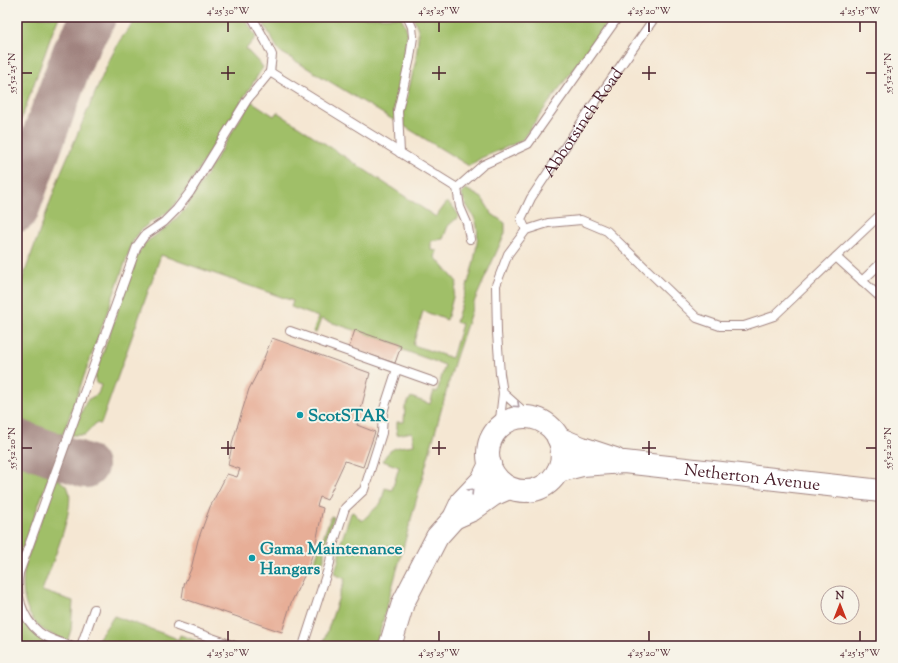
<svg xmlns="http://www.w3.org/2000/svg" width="898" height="663" font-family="'Sorts Mill Goudy',serif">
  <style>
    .green { fill: #a0bf67; stroke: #756f49 }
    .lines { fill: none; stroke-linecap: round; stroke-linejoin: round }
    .taxiway { stroke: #a0837f; stroke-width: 44 }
    .building { fill: #e7ae97 }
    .lane-casing { stroke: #a0837f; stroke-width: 10 }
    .secondary-casing { stroke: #a0837f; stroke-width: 24 }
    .lane { stroke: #fff; stroke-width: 8 }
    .secondary { stroke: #fff; stroke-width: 22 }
    .oneway { stroke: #ae9aa0 }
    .ticks { fill: none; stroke: #4a1f2b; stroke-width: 1.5 }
    .culture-dot { fill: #0f9aa8; stroke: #f7f3e8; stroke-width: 1.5 }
    .labels { text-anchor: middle; stroke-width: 4; stroke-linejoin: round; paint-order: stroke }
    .street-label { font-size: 17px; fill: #4a1f2b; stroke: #f7f3e8 }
    .culture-label { font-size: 17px; font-weight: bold; fill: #0d838f; stroke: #f7f3e8; text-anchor: start }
    .neatline { fill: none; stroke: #4a1f2b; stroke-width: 1.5 }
    .ticks-label { font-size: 10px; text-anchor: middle; fill: #4a1f2b }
  </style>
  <rect width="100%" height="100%" fill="#f7f3e8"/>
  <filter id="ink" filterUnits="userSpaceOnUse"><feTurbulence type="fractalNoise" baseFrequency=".025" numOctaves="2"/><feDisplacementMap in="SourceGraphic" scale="8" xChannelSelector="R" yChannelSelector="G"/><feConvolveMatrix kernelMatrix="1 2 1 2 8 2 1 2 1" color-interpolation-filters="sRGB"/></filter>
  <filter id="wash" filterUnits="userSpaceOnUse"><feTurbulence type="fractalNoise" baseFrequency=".012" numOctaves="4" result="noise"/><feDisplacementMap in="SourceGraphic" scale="16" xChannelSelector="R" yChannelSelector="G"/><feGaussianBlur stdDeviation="0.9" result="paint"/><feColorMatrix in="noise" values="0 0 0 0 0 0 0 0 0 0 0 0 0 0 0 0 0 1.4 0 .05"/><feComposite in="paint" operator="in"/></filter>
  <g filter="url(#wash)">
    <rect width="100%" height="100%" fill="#f5e7d3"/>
    <!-- green -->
    <g class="green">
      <path d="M17 17H59L53 31 17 131Z"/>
      <path d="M138 17H244L256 37 246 49 263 67 181 197 172 208 162 216 149 223 141 230 133 241 63 434 55 433 17 420V294L61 172 86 114 109 61 120 40Z"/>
      <path d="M260 17H401L406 27 407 37 394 110 395 121 279 51Z"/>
      <path d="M413 17H611L521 141 481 158 469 166 404 126 403 113 416 60 418 39V29Z"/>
      <path d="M251 101 274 116 277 112 436 217 447 202 454 208 459 216 448 226 443 239 431 241V250L437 251 435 257 457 282 447 320 423 311 413 345 452 358 462 324 456 322C463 297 481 250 477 226 475 213 462 204 462 193L466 189 482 198 492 214 505 223V233L475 300 455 360 376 646H316V642L323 644 345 579 334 574 339 559V548L351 513 353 512 362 521 381 503 385 488 392 490 399 467 383 461C389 446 400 447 414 445L412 432 397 435V422H404L405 407 411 397 430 404 434 391 437 392 445 365 400 349V345L321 319 316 333 313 332 318 317 291 307 293 301 161 255 101 424 96 423 85 435H71L87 400 98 394 101 385 96 383 95 379 96 373 137 256 145 243 170 225 186 208Z"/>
      <path d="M17 461 38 468 50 474 17 563Z"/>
      <path d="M56 478C60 481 65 484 68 488 77 507 49 570 42 591L73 601 71 630 67 642C60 638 52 635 45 631 22 616 20 585 26 562Z"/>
      <path d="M331 516 334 517 324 546V559L320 569 313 566Z"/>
      <path d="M17 608C27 626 36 638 55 646H17Z"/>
      <path d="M114 616 173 637 178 640 180 635 212 646H95L96 642Z"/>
    </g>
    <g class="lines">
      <!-- taxiway -->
      <g class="taxiway">
        <path d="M17 210 74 53 94 17"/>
        <path d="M17 441 86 466"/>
      </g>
    </g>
    <g id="blocks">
      <!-- building -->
      <g class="building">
        <path d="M355 330 401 346 395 363 349 348Z"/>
        <path d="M272 338 370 373 357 425 375 432 363 467 345 461 327 500 320 497 317 506 323 508 315 547 307 570 291 603 282 632 182 598 184 585 191 569 198 540 210 507 227 474 237 477 240 469 228 465 233 440 249 389 260 368Z"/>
      </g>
    </g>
  </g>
  <g filter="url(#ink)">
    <use href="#blocks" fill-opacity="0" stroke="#a0837f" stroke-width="1"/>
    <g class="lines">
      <defs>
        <g id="lane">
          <path d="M270 72 457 188 460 207 467 223 470 239"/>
          <path d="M400 153 398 111 410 58 413 37 412 27 408 18"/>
          <path d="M457 188 483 165 528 144 618 17"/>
          <path id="s1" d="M526 230 521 219 531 198 591 108 655 17"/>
          <path d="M836 257 881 298"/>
          <path d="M862 281 881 263"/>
          <path d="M290 331 434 382"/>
          <path d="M503 393 531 418"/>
          <path d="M499 428 503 393 500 374 497 333 496 285 508 254 526 230 548 223 581 220 607 231 697 318 720 326H744L774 316 881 214"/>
          <path d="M177 626 235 646"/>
          <path d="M70 646C60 642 47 639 39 632 22 618 15 594 19 573L137 246 145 235 164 222 177 209 190 192 247 100 270 72 272 55 266 42 252 17"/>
          <path d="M81 646 94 609"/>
          <path d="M303 646 330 563 332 548 345 508 364 490 382 433 383 412 397 369"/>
        </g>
        <g id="secondary">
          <circle cx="525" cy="454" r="37"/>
          <path d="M558 438 582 448 615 459"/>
          <path id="s2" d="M558 471 582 465 624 462 881 491"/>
          <path d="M454 518 472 510 493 495 509 488"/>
          <path d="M390 646 403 603 437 537 454 518 462 501 482 480 490 464"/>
        </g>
      </defs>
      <!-- lane casing -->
      <use href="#lane" class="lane-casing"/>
      <!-- secondary casing -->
      <use href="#secondary" class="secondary-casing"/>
      <!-- lane -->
      <use href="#lane" class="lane"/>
      <!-- secondary -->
      <use href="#secondary" class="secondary"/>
    </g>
    <!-- one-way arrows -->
    <defs><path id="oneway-chevron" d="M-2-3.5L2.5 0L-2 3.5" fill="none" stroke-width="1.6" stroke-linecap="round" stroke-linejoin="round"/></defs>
    <g class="oneway">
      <use href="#oneway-chevron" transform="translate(517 405) rotate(42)"/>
      <use href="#oneway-chevron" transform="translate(471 491) rotate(-46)"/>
    </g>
  </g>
  <!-- ticks -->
  <path class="ticks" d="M228 22V32M439 22V32M649 22V32M860 22V32M228 66V80M439 66V80M649 66V80M22 73H32M221 73H235M432 73H446M642 73H656M866 73H876M228 441V455M439 441V455M649 441V455M22 448H32M221 448H235M432 448H446M642 448H656M866 448H876M228 631V641M439 631V641M649 631V641M860 631V641"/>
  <!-- markers -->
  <g class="culture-dot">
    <circle cx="300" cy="415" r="4"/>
    <circle cx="252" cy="558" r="4"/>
  </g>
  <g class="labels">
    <!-- street labels -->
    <g class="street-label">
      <text dy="6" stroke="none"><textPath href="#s1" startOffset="127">Abbotsinch Road</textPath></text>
      <text dy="6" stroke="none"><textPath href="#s2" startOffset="196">Netherton Avenue</textPath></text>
    </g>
    <!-- culture labels -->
    <g class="culture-label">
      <text x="308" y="421">ScotSTAR</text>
      <text x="260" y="554">Gama Maintenance<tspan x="260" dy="20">Hangars</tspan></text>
    </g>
  </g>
  <!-- margin -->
  <rect width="898" height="663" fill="none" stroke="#f7f3e8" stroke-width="44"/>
  <!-- north arrow -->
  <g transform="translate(840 605)"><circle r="19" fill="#f7f3e8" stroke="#b29e9c"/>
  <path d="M0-3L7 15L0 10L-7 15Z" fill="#c8321e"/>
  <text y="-6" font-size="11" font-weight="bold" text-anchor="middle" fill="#4a1f2b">N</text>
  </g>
  <rect x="22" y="22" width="854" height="619" class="neatline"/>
  <g class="ticks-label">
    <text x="228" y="14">4°25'30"W</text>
    <text x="439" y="14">4°25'25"W</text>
    <text x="649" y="14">4°25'20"W</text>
    <text x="860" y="14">4°25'15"W</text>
    <text transform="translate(11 73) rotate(-90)" y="4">55°52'25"N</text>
    <text transform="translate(887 73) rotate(-90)" y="4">55°52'25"N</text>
    <text transform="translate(11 448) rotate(-90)" y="4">55°52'20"N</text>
    <text transform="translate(887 448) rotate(-90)" y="4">55°52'20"N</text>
    <text x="228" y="656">4°25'30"W</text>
    <text x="439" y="656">4°25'25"W</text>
    <text x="649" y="656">4°25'20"W</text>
    <text x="860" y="656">4°25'15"W</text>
  </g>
</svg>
